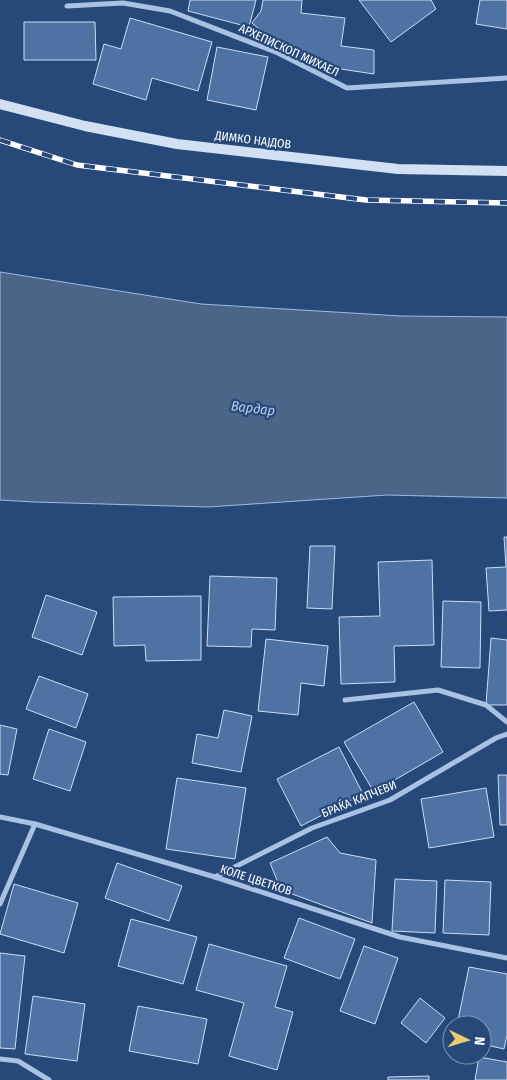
<svg xmlns="http://www.w3.org/2000/svg" width="507" height="1080" font-family="'Fira Sans Condensed',sans-serif">
  <style>
    .water { fill: #4b6588; stroke: #9ebde4 }
    .building { fill: #4e72a3; stroke: #cbddf3 }
    .lines { fill: none; stroke-linecap: round; stroke-linejoin: round }
    .minor { stroke: #a9c2e3; stroke-width: 5 }
    .secondary { stroke: #d2e0f4; stroke-width: 10 }
    .rail-casing { stroke: #fff; stroke-width: 5.5 }
    .rail { stroke: #26497a; stroke-width: 4; stroke-dasharray: 11; stroke-linecap: butt }
    .labels { text-anchor: middle; stroke-width: 4.5; stroke-linejoin: round; paint-order: stroke }
    .street-label { font-size: 12px; fill: #fff; stroke: #26497a }
    .water-label { font-size: 14px; font-style: italic; fill: #b4cceb; stroke: #26497a }
  </style>
  <rect width="100%" height="100%" fill="#26497a"/>
  <!-- water -->
  <path class="water" d="M0 272 201 304 401 316 507 317V498L387 495 208 507 34 502 0 500Z"/>
  <!-- building -->
  <g class="building">
    <path d="M190 0H256L249 27 188 11Z"/>
    <path d="M263 0H302L301 13 345 18 341 46 374 50V74L334 68 269 38 252 23 261 11Z"/>
    <path d="M359 0H431L436 9 391 42Z"/>
    <path d="M480 0H507V29L476 24Z"/>
    <path d="M130 18 212 42 198 91 152 78 146 100 93 84 104 44 121 49Z"/>
    <path d="M24 22H95L96 60H24Z"/>
    <path d="M217 47 268 57 256 110 207 100Z"/>
    <path d="M504 537H507V610L489 611 486 568 506 567Z"/>
    <path d="M310 546H335L332 609 307 608Z"/>
    <path d="M432 560 434 645 394 646 395 682 341 684 339 617 380 616 378 562Z"/>
    <path d="M210 576 277 578 275 630 252 629 251 647 207 646Z"/>
    <path d="M46 595 97 612 82 655 32 637Z"/>
    <path d="M201 596V660L146 661 145 645 114 646 113 597Z"/>
    <path d="M443 601 481 602 480 668 441 667Z"/>
    <path d="M491 638 507 640V705H486Z"/>
    <path d="M266 639 328 646 324 686 301 683 298 715 258 711Z"/>
    <path d="M39 676 88 694 76 728 26 709Z"/>
    <path d="M414 702 443 752 374 792 344 742Z"/>
    <path d="M224 710 252 716 241 772 192 763 197 734 218 738Z"/>
    <path d="M0 725 17 729 8 775 0 774Z"/>
    <path d="M49 729 86 742 70 791 33 779Z"/>
    <path d="M339 747 363 794 301 826 277 779Z"/>
    <path d="M498 775H507V825H500Z"/>
    <path d="M177 778 246 788 235 859 166 849Z"/>
    <path d="M486 788 494 837 429 848 421 799Z"/>
    <path d="M327 837 340 853 376 860 372 923 281 890 270 863Z"/>
    <path d="M117 863 182 886 169 921 105 898Z"/>
    <path d="M395 879 437 881 435 933 392 931Z"/>
    <path d="M445 880 491 882 489 935 443 933Z"/>
    <path d="M14 884 78 903 64 953 0 934Z"/>
    <path d="M299 918 355 939 340 979 284 958Z"/>
    <path d="M131 919 197 937 183 984 118 966Z"/>
    <path d="M209 944 287 966 275 1007 293 1012 277 1070 229 1056 244 1003 196 990Z"/>
    <path d="M364 946 398 958 375 1024 340 1011Z"/>
    <path d="M0 953 25 956 15 1049 0 1048Z"/>
    <path d="M469 967 507 974V1035L504 1049 482 1044V1025H457Z"/>
    <path d="M33 996 85 1004 77 1061 25 1054Z"/>
    <path d="M420 998 445 1018 426 1043 401 1023Z"/>
    <path d="M138 1006 207 1019 198 1064 129 1051Z"/>
    <path d="M479 1057 507 1062V1080H475Z"/>
    <path d="M429 1076V1080H388V1077Z"/>
  </g>
  <g class="lines">
    <!-- minor -->
    <g class="minor">
      <path d="M67 6 123 3 170 11 278 53 347 88 507 78"/>
      <path d="M345 700 438 690 486 705 507 722"/>
      <path d="M0 817 35 824 215 877 400 937 507 958"/>
      <path d="M215 877 312 828 390 800 496 738 507 734"/>
      <path d="M0 904 35 824"/>
      <path d="M0 1059 18 1061 49 1080"/>
    </g>
    <!-- secondary -->
    <path class="secondary" d="M0 104 85 126 177 144 398 169 507 171"/>
    <defs>
      <path id="rail" d="M0 140 77 165 366 200 507 203"/>
    </defs>
    <!-- rail casing -->
    <use href="#rail" class="rail-casing"/>
    <!-- rail -->
    <use href="#rail" class="rail"/>
  </g>
  <g class="labels">
    <!-- street labels -->
    <g class="street-label">
      <text transform="translate(289 50) rotate(25)" y="4">АРХЕПИСКОП МИХАЕЛ</text>
      <text transform="translate(253 140) rotate(7)" y="4">ДИМКО НАЈДОВ</text>
      <text transform="translate(359 799) rotate(-22)" y="4">БРАЌА КАПЧЕВИ</text>
      <text transform="translate(256 880) rotate(18)" y="4">КОЛЕ ЦВЕТКОВ</text>
    </g>
    <!-- water labels -->
    <g class="water-label">
      <text transform="translate(253 408) rotate(7)" y="5">Вардар</text>
    </g>
  </g>
  <!-- north arrow -->
  <g transform="translate(467 1040) rotate(95)"><circle r="24" fill="#26497a" stroke="#7d92af"/>
  <path d="M0-4L9 19L0 12L-9 19Z" fill="#eccb6e"/>
  <text y="-8" font-size="14" font-weight="bold" text-anchor="middle" fill="#ffffff">N</text>
  </g>
</svg>
